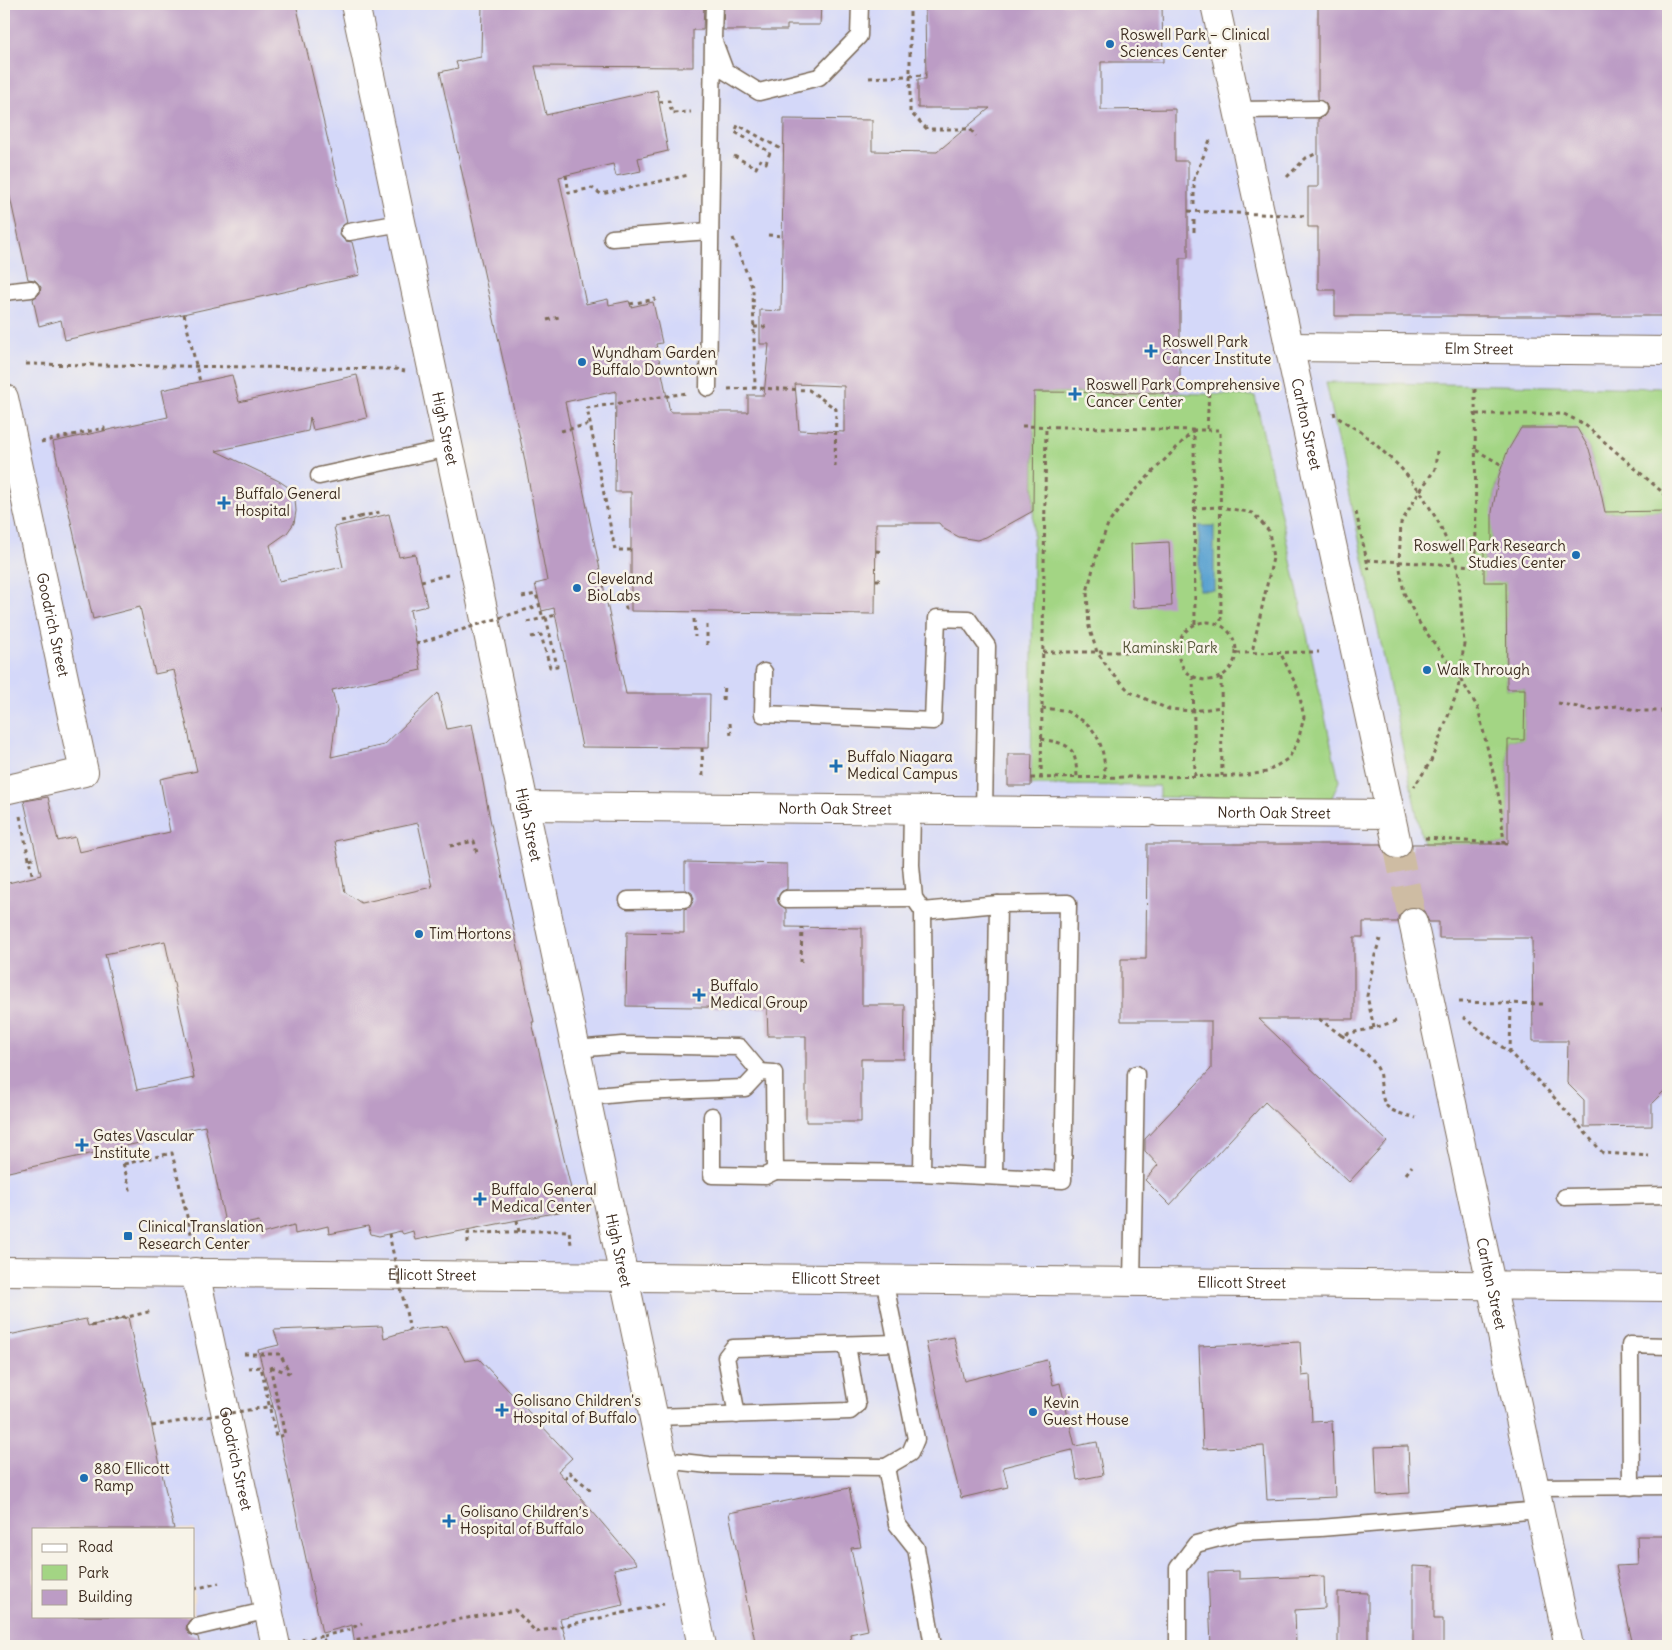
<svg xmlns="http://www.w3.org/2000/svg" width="1672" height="1650" font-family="Delius,sans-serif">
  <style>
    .built { fill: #d4d8f9; fill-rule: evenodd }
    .green { fill: #a3d584; stroke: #6f8051 }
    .water { fill: #59a1d0; stroke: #4a6677 }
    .building { fill: #bc9cc5; fill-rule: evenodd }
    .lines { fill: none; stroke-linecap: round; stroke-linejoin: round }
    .street-tunnel { stroke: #cebca3; stroke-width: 28; stroke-dasharray: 28 14; stroke-linecap: butt }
    .lane-casing { stroke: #7b6a58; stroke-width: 19 }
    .street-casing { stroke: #7b6a58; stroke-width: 30 }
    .path { stroke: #7b6a58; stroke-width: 3; stroke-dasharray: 4 4; stroke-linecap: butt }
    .lane { stroke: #fff; stroke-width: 16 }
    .street { stroke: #fff; stroke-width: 28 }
    .path-bridge { stroke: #7b6a58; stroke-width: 3; stroke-dasharray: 4 4; stroke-linecap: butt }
    .poi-dot { fill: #1f6fb2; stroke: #f7f3e8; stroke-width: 2 }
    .labels { text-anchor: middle; stroke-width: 5; stroke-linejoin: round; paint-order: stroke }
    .poi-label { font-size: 15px; fill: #3b2a1e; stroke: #f7f3e8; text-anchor: start }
    .street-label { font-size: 15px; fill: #3b2a1e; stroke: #f7f3e8 }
    .park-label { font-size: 15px; fill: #555538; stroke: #f7f3e8 }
  </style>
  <rect width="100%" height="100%" fill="#f7f3e8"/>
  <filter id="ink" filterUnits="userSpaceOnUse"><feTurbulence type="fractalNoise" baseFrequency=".02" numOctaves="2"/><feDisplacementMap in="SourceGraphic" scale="10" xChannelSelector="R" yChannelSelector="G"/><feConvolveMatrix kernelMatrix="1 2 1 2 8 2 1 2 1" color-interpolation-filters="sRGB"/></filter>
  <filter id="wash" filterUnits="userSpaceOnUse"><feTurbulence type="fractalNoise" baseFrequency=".0096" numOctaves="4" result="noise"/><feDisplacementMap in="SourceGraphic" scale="20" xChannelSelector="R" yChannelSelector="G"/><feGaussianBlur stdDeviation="1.12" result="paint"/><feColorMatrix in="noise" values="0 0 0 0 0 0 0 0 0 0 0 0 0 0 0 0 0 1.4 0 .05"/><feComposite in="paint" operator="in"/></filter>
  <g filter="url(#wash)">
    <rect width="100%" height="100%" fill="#f3e0c4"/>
    <!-- built -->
    <path class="built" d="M4 4H1668V1646H4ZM34 1529H194V1616H34Z"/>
    <!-- green -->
    <g class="green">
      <path d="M1326 382 1668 388V511L1605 512 1599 484 1589 449 1576 428H1521C1496 471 1492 495 1492 544L1484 545V581L1506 582 1507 689H1525L1524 740H1508V844H1423Z"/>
      <path d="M1021 392 1180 393 1255 396 1339 781 1331 800 1159 797V786L1031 785 1034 433Z"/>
    </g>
    <!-- water -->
    <rect class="water" x="1199" y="526" width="15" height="64"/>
    <g id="blocks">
      <!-- building -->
      <g class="building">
        <path d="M4 4H296L347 222 340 228 339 234 345 241 352 242 360 275 65 340 61 320 39 326 33 299 40 293 41 287 35 280 28 279 4 170Z"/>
        <path d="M482 4H704L703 30H693V67L535 66 546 115 657 90 668 151 638 158 641 171 616 176 613 164 559 177 586 304 608 299 609 305 629 301 631 307 653 302 662 343 656 344 670 412H748V395H764L769 344H760V310L781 311 784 119 872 120V151L937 152 990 108H918V79H926L925 4H1162L1163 62H1101V110L1175 109V161H1188V258H1180V393L1034 392 1033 511 986 537 977 540 959 537 944 529 939 523H876L875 614 631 611V492H615L616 391 565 402 626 694H710L709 748 582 747 554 608 542 611 535 584 547 581 524 456 440 72 458 68 456 62 481 57ZM795 384 844 386V432L799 430Z"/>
        <path d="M724 4H821L820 25H787V30H723Z"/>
        <path d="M1318 4H1668V316H1335V290H1318V227H1308V187H1318V119L1323 117 1328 109 1326 104 1318 99Z"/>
        <path d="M232 375 239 402 357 375 367 418 313 430 310 417 308 431 216 451 279 481 288 487 295 499 296 511 294 523 287 533 270 545 279 581 343 567 334 527 389 514 399 557 415 554 427 606 410 610 421 670 332 690 337 710 331 757 384 745 438 693 447 729 472 724 490 819 534 1022H532L572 1193 561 1196 564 1211 415 1240 413 1231 403 1234 401 1231 379 1236 371 1234 368 1226 329 1234 328 1226 295 1234 294 1225 261 1234 259 1221 226 1228 205 1126 147 1138 148 1141 4 1173V884L41 875 24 801 48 797 58 841 75 837 79 852 170 832 160 779 197 771 174 670 155 674 140 607 93 619 53 442 168 417 162 390ZM418 823 432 887 361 903 345 892 335 841ZM165 941 194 1078 137 1090 105 954Z"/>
        <path d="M1521 428H1577L1589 449 1599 484 1605 512 1668 511V1087L1652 1103V1126L1584 1127V1100L1567 1083 1568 1041H1533L1532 938H1439V922H1429L1424 911 1417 907H1410L1402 911 1398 917V922H1363V937H1354V1019H1259L1387 1141 1349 1182 1265 1102 1170 1205 1145 1180 1158 1165 1145 1151V1139L1211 1069V1021H1121V959H1146L1147 844H1381L1386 855 1392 859H1400L1408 855 1412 849V844H1508V740H1524L1525 689H1507L1506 582H1484V544H1492V512L1499 475 1507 452Z"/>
        <path d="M1169 542 1172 606 1133 608 1131 544Z"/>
        <path d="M1008 754H1032L1031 786H1008Z"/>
        <path d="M685 862 787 864V889L782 891 777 899 779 904 786 909V927L862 928V1005H905L904 1059H861V1122H806V1036H768L767 1008 626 1006 627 932 684 933V909L690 907 694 899 692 893 685 889Z"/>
        <path d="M128 1317 174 1529H34V1616H193L187 1624 186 1629 189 1634 198 1637 200 1646H4V1336L86 1319 88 1326Z"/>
        <path d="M382 1326 384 1338 410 1330 447 1326 465 1361 479 1359 572 1458 558 1471 637 1564 614 1569 623 1605 560 1619 568 1646H355L352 1625 322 1633 273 1406 258 1350 279 1345 274 1330Z"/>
        <path d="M954 1337 964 1381 1047 1360 1053 1385 1060 1383 1075 1446 1097 1442 1103 1475 1077 1480 1072 1450 1003 1467 1008 1487 961 1498 948 1447 926 1342Z"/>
        <path d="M1300 1342 1302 1376 1310 1375 1312 1422 1332 1421 1335 1497 1267 1500 1264 1446 1203 1449 1199 1346Z"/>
        <path d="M1408 1446 1410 1493 1377 1495 1375 1447Z"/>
        <path d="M849 1488 861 1547 851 1548 868 1630 850 1634 852 1646H756L729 1513Z"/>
        <path d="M1637 1536H1668V1646H1633L1616 1566 1638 1565Z"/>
        <path d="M1413 1566 1434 1567V1619H1443V1646H1413Z"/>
        <path d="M1239 1571V1579L1324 1576 1325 1608 1295 1610 1296 1646H1211L1208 1572Z"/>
        <path d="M1338 1592 1368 1593V1646H1338Z"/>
      </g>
    </g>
  </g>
  <g filter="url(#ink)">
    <use href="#blocks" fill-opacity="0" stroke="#7b6a58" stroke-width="1"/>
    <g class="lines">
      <!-- street-tunnel -->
      <path class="street-tunnel" d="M1397 844 1413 922"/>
      <defs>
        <g id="lane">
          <path d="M714 4 713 39 725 71 759 92 819 77 859 36 860 4"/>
          <path d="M1238 110 1318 109"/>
          <path d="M349 232 401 223"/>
          <path d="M612 238 710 231"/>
          <path d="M4 292 31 289"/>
          <path d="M708 388 713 39"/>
          <path d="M319 476 449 448"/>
          <path d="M764 672 763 714 933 721 937 618 968 619 987 646 984 811"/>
          <path d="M912 810 911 865 914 898 923 911 924 1025 922 1173"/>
          <path d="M787 899 914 898"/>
          <path d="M628 900 684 899"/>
          <path d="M576 1049 622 1045 739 1047 760 1072 745 1088 639 1092 586 1097"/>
          <path d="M760 1072 774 1073 775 1171 922 1173 1063 1180 1068 903 998 904 923 911"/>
          <path d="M712 1116V1175L765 1176 775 1171"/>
          <path d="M994 1176 998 904"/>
          <path d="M1565 1197 1668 1195"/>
          <path d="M884 1279 916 1439 910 1453 886 1467"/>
          <path d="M1132 1282 1136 1074"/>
          <path d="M737 1415 726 1357 733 1348 897 1343"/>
          <path d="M654 1417 850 1411 857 1405 847 1345"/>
          <path d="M663 1460 709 1465 886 1467 897 1524 916 1548 933 1646"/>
          <path d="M1535 1487 1668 1486"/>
          <path d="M1631 1487 1630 1345 1668 1346"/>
          <path d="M196 1627 269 1610"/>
          <path d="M1178 1646V1568L1196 1544 1242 1532 1320 1528 1540 1510"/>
        </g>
        <g id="street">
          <path id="s1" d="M355 4 702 1646"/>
          <path id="s2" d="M1215 4 1397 844"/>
          <path id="s3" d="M1289 347 1668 351"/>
          <path id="s4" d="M4 398 84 772 4 790"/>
          <path id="s5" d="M524 806 1147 812"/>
          <path id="s6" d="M1159 812 1390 814"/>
          <path id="s7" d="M1413 922 1569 1646"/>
          <path id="s8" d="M4 1271 1668 1287"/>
          <path id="s9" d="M195 1272 276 1646"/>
        </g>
      </defs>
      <!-- lane casing -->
      <use href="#lane" class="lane-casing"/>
      <!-- street casing -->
      <use href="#street" class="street-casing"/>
      <!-- path -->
      <g class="path">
        <path d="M910 4V112L927 129H970L976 136"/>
        <path d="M869 78 926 75"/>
        <path d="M659 102 669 101 672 113 691 112"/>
        <path d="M734 156 756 168 760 160 766 163 770 152 735 132 738 125 783 150"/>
        <path d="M566 175 569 193 592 188 601 194 689 175"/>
        <path d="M1287 177 1306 158 1318 153"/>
        <path d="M1194 205V179L1210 140"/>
        <path d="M1194 232V220"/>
        <path d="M768 235 782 236"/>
        <path d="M733 238 753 289 755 388"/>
        <path d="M630 304 656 299"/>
        <path d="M547 320 559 317"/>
        <path d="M754 327H768"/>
        <path d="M26 364 395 369 405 371"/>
        <path d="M728 389 755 388 809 390 836 409 835 466"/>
        <path d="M1475 389 1476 566H1484"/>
        <path d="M1334 412 1335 416 1361 432 1374 443 1400 467 1420 491 1440 525 1458 569 1464 644 1458 690 1431 761 1414 787"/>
        <path d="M1476 414H1564L1584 424 1668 497"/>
        <path d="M1022 426 1193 430"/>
        <path d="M1194 430 1133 492 1108 524 1096 557 1087 592 1089 627 1097 652 1111 672 1130 692 1168 709 1193 711 1222 707"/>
        <path d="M1207 430H1220L1221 625"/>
        <path d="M561 431 590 424"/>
        <path d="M41 442 104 428V431"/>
        <path d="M1476 450 1502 465"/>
        <path d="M1437 451 1435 469 1420 491 1401 523 1399 562 1404 593 1420 624 1460 678 1478 708 1500 802 1504 844"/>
        <path d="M1194 508 1221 507 1253 513 1269 531 1273 558 1252 652"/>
        <path d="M1356 512 1369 570"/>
        <path d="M360 517 380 512"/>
        <path d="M341 521 360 517 361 520"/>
        <path d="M631 550H615L587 408 687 393"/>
        <path d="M876 551 883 552"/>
        <path d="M1367 560 1476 566"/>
        <path d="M876 580H883"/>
        <path d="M421 581 448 575"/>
        <path d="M522 597 536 594 543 618"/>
        <path d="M623 598 627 612"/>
        <path d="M694 619 695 637"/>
        <circle cx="1207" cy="651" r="29"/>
        <path d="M527 622 556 615"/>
        <path d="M1195 624 1194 430H1207L1209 389"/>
        <path d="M707 625V648"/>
        <path d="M531 637 541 635 550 667 557 666 546 617"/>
        <path d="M1043 652H1178"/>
        <path d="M1237 653 1319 652"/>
        <path d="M1193 676 1195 776"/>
        <path d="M1221 677 1222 776"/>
        <path d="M723 700 724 684"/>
        <path d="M1558 703 1592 710 1616 706 1641 711H1668"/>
        <path d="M1042 708C1048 709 1055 709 1062 710 1067 711 1072 714 1076 717 1100 728 1105 753 1105 777"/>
        <path d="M730 723 731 737"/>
        <path d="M1041 739C1071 744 1076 747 1077 778"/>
        <path d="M702 748 703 778"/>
        <path d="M1031 778 1241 776 1267 772 1289 758 1298 741 1304 717 1298 689 1280 652"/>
        <path d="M1041 778 1046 427"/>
        <path d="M20 816 29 859"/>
        <path d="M1425 838 1508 844"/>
        <path d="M450 846 474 841 477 853"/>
        <path d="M32 874 29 859 37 857"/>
        <path d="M801 962 802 927"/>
        <path d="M1459 1002 1543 1004"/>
        <path d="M1463 1017 1510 1053 1551 1094 1603 1153 1649 1156"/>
        <path d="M1319 1019 1341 1035 1374 1028 1396 1021"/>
        <path d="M1374 1028 1367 996 1375 955 1380 939"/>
        <path d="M1341 1035C1354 1044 1368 1052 1376 1066 1380 1071 1380 1078 1381 1085 1382 1112 1393 1111 1416 1118"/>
        <path d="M1510 1053 1511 1004"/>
        <path d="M119 1148 131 1193"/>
        <path d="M124 1164 172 1153 194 1246"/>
        <path d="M1406 1174 1412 1166"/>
        <path d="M517 1220 519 1232"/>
        <path d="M468 1243V1233C502 1233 535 1230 569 1231L571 1244"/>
        <path d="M91 1326 152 1311"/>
        <path d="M244 1354H280L290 1373"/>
        <path d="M271 1367 289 1373"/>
        <path d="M248 1368 261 1367 276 1437 285 1435 270 1366"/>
        <path d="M565 1479 569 1472 592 1491"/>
        <path d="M194 1589 219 1583"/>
        <path d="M323 1636 348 1630 362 1623"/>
        <path d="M302 1640 323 1636 325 1646"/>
        <path d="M352 1646 354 1641 444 1622 515 1610 536 1632 664 1604"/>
      </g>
      <!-- lane -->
      <use href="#lane" class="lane"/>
      <!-- street -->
      <use href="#street" class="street"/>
      <!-- path-bridge -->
      <g class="path-bridge">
        <path d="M1188 211 1308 216"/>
        <path d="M184 314 200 382"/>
        <path d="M416 644 541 605"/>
        <path d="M389 1234 410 1330"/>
        <path d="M152 1426 273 1406"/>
      </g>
    </g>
  </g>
  <!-- markers -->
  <g class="poi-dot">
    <circle cx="1110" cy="44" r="5"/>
    <path d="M1148.5 343.5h5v5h5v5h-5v5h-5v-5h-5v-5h5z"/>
    <circle cx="582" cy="362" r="5"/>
    <path d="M1072.5 386.5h5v5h5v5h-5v5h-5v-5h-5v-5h5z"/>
    <path d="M221.5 495.5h5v5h5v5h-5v5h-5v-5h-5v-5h5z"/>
    <circle cx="1576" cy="555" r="5"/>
    <circle cx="577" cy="588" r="5"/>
    <circle cx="1427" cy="670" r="5"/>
    <path d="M833.5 758.5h5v5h5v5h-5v5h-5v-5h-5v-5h5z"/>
    <circle cx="419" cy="934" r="5"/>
    <path d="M696.5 987.5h5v5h5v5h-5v5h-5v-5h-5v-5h5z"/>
    <path d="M79.5 1137.5h5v5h5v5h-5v5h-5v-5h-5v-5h5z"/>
    <path d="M477.5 1191.5h5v5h5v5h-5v5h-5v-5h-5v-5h5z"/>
    <rect x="123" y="1231" width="10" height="10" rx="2.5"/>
    <path d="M499.5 1402.5h5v5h5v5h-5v5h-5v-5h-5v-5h5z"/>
    <circle cx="1033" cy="1412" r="5"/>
    <circle cx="84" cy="1478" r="5"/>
    <path d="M446.5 1513.5h5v5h5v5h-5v5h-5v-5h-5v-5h5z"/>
  </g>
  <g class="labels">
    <!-- poi labels -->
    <g class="poi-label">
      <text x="1120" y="40">Roswell Park – Clinical<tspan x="1120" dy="17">Sciences Center</tspan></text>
      <text x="1162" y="347">Roswell Park<tspan x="1162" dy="17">Cancer Institute</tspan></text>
      <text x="592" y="358">Wyndham Garden<tspan x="592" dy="17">Buffalo Downtown</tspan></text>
      <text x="1086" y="390">Roswell Park Comprehensive<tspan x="1086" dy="17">Cancer Center</tspan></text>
      <text x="235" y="499">Buffalo General<tspan x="235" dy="17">Hospital</tspan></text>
      <text x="1566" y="551" text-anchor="end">Roswell Park Research<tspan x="1566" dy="17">Studies Center</tspan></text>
      <text x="587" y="584">Cleveland<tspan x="587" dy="17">BioLabs</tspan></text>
      <text x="1437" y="675">Walk Through</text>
      <text x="847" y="762">Buffalo Niagara<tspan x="847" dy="17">Medical Campus</tspan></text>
      <text x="429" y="939">Tim Hortons</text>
      <text x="710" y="991">Buffalo<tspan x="710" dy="17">Medical Group</tspan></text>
      <text x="93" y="1141">Gates Vascular<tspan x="93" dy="17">Institute</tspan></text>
      <text x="491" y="1195">Buffalo General<tspan x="491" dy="17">Medical Center</tspan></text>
      <text x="138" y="1232">Clinical Translation<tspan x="138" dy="17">Research Center</tspan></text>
      <text x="513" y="1406">Golisano Children's<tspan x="513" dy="17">Hospital of Buffalo</tspan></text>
      <text x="1043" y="1408">Kevin<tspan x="1043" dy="17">Guest House</tspan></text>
      <text x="94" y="1474">880 Ellicott<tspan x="94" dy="17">Ramp</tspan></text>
      <text x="460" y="1517">Golisano Children’s<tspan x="460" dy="17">Hospital of Buffalo</tspan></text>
    </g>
    <!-- street labels -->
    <g class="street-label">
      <text dy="5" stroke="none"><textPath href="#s3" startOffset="190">Elm Street</textPath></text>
      <text dy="5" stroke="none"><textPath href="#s2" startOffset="430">Carlton Street</textPath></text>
      <text dy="5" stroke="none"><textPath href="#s1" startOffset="434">High Street</textPath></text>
      <text dy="5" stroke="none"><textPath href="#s4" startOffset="232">Goodrich Street</textPath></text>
      <text dy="5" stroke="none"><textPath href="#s5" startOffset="311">North Oak Street</textPath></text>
      <text dy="5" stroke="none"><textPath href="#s6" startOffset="115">North Oak Street</textPath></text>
      <text dy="5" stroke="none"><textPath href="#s1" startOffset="839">High Street</textPath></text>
      <text dy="5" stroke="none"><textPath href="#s1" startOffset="1274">High Street</textPath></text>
      <text dy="5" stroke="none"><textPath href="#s8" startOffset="428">Ellicott Street</textPath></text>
      <text dy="5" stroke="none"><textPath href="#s8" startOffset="832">Ellicott Street</textPath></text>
      <text dy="5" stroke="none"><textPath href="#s8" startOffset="1238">Ellicott Street</textPath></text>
      <text dy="5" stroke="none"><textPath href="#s7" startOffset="370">Carlton Street</textPath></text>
      <text dy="5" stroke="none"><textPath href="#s9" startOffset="191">Goodrich Street</textPath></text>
    </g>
    <!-- park labels -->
    <g class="park-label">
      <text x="1170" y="653">Kaminski Park</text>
    </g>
  </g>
  <!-- margin -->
  <rect width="1672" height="1650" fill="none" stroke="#f7f3e8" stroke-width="20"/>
  <!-- legend -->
  <rect x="32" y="1528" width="162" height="90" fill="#f7f3e8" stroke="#aca397"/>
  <rect x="42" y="1544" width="25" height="8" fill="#ffffff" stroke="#aca397"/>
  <text x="78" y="1552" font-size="15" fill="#3b2a1e">Road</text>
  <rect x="42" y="1565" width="25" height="15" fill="#a3d584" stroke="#aca397"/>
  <text x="78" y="1578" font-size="15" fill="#3b2a1e">Park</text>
  <rect x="42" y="1590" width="25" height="15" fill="#bc9cc5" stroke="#aca397"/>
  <text x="78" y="1602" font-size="15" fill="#3b2a1e">Building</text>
</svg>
